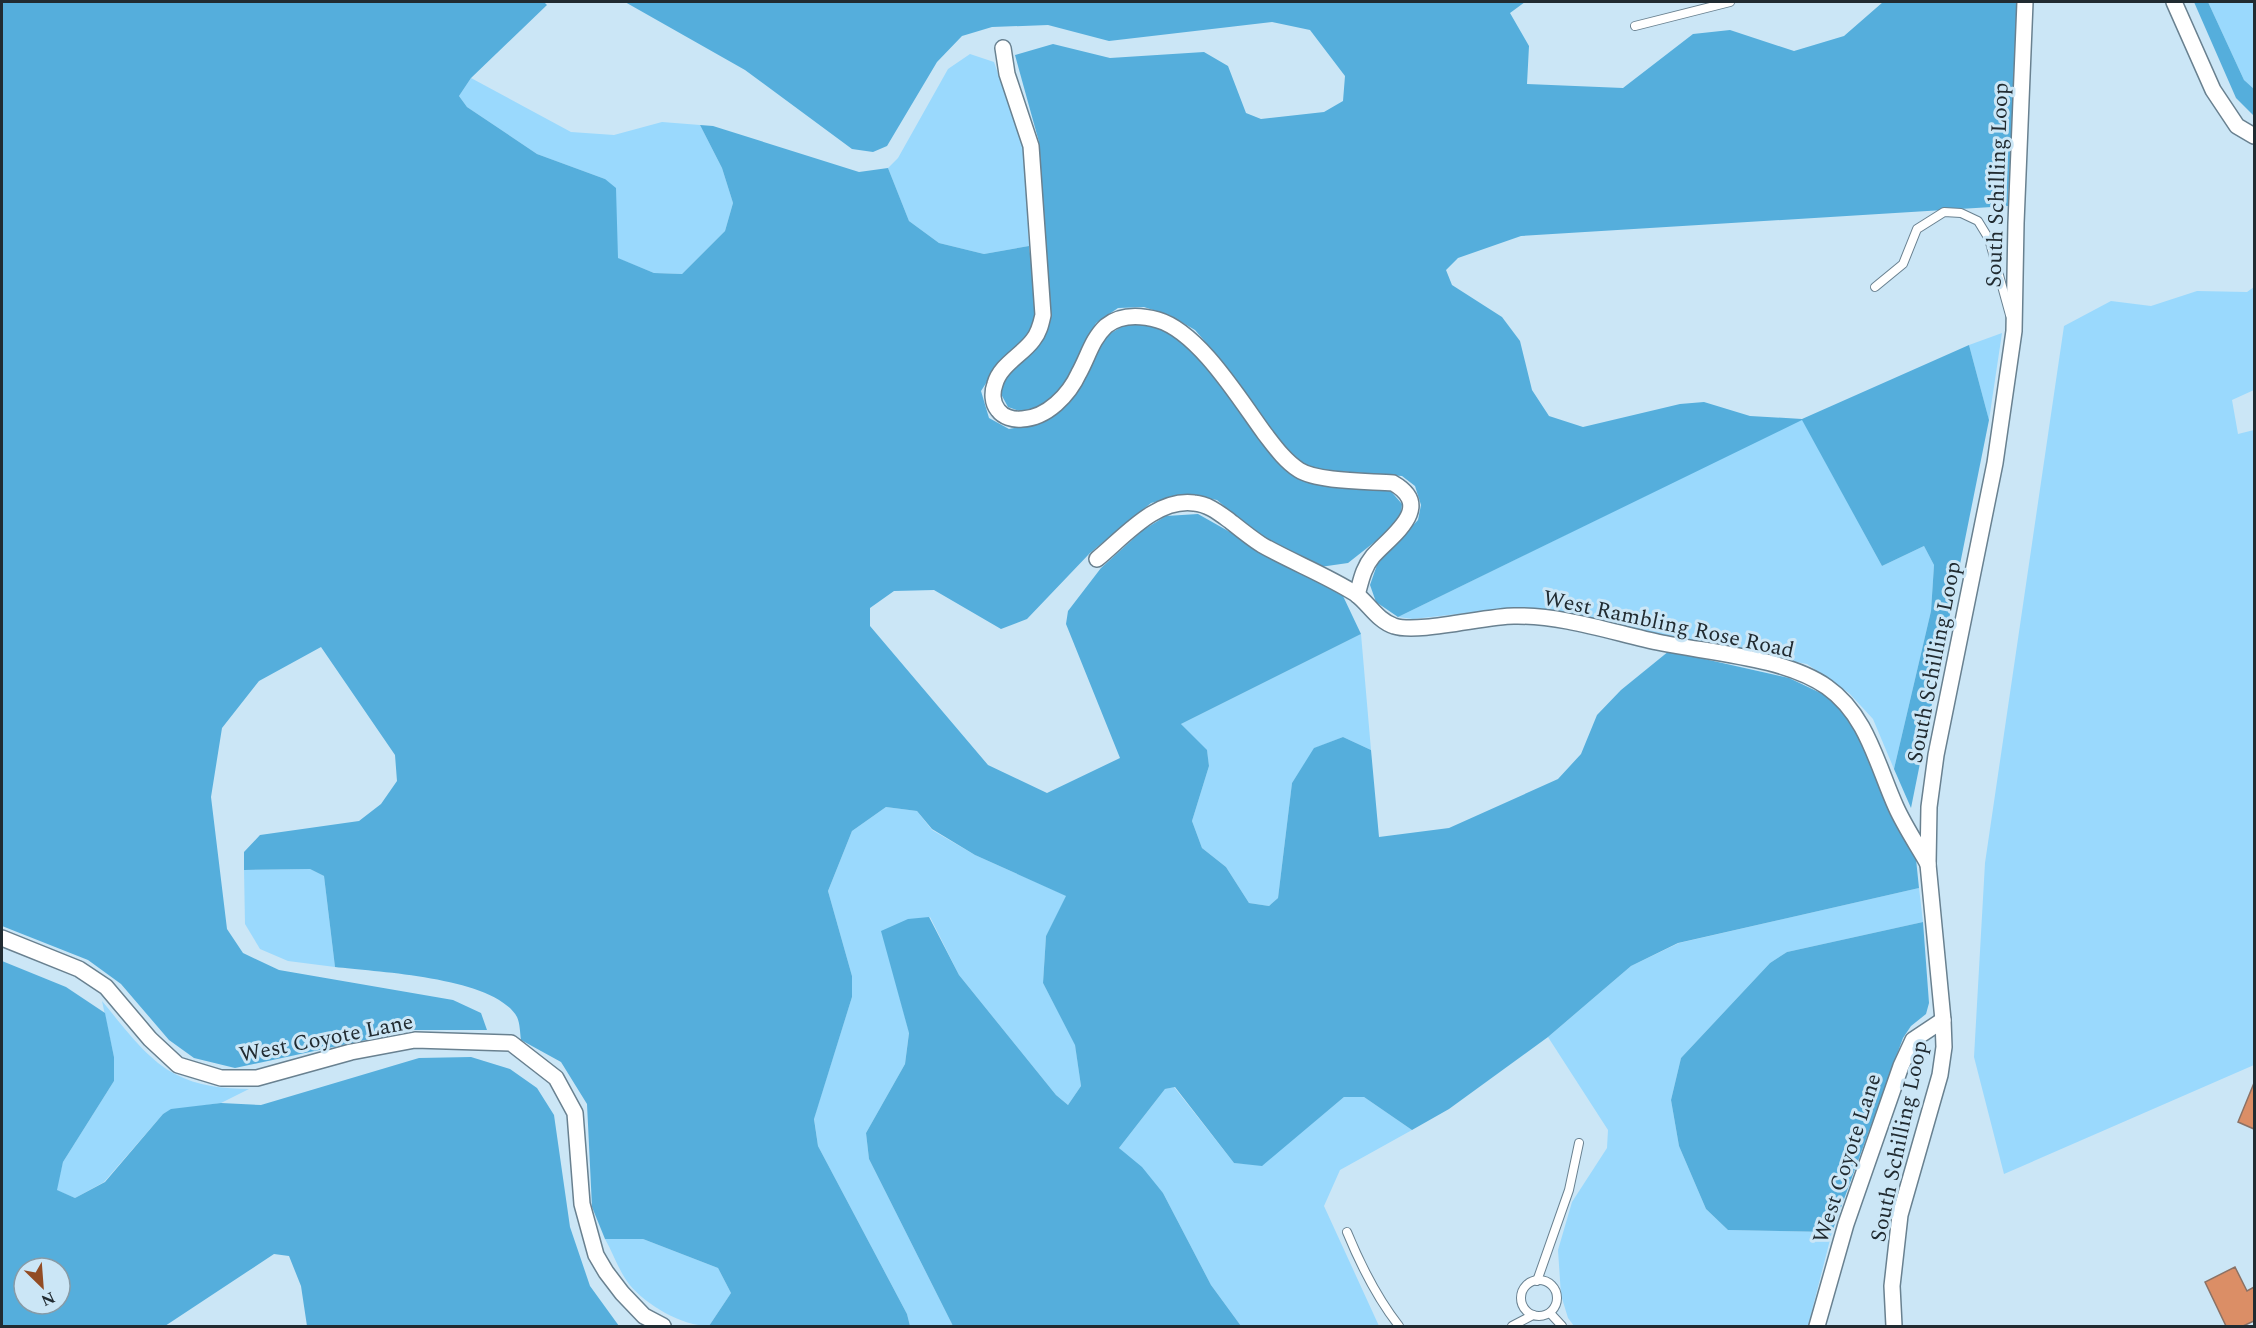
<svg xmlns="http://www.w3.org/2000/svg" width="2256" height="1328" font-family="Spectral,serif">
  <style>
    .green { fill: #9ad9fd }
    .forest { fill: #55aedc; fill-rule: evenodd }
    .building { fill: #db8e66; stroke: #8b7266; stroke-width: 1.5 }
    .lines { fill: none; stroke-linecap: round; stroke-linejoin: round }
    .lane-casing { stroke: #698190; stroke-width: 10 }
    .street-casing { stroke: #698190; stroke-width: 18 }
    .lane { stroke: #fff; stroke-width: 8 }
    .street { stroke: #fff; stroke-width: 15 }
    .labels { text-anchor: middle; stroke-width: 6; stroke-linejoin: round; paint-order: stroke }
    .street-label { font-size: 22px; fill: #212b31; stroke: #cbe6f6 }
  </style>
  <rect width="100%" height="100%" fill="#cbe6f6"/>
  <!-- green -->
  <g class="green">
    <path d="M2208 2H2254V89L2244 80Z"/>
    <path d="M970 54 994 62 1024 149 1029 246 984 254 939 243 909 221 888 168 898 158 948 69Z"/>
    <path d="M471 78 571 132 614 135 662 122 700 125 722 168 733 203 725 231 682 274 654 273 617 258 605 179 537 154 467 107 459 96Z"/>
    <path d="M2254 287V390L2232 400 2238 434 2254 430V1065L2004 1174 1974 1057 1985 863 2064 326 2111 301 2151 306 2197 291 2247 292Z"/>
    <path d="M2002 333 1989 420 1969 345Z"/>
    <path d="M1802 419 1882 566 1924 546 1934 565 1931 611 1894 769 1873 719 1849 693 1807 664 1662 636 1537 608 1493 610 1413 619 1398 617Z"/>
    <path d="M1361 634 1371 750 1343 737 1315 748 1292 783 1278 898 1269 906 1249 903 1226 867 1202 848 1192 821 1209 766 1207 751 1181 724Z"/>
    <path d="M886 807 917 811 932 830 975 855 1067 896 1046 936 1043 983 1075 1044 1081 1086 1068 1105 1056 1095 959 975 930 917 882 932 909 1032 905 1064 866 1133 869 1159 953 1326H910L907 1314 818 1146 814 1118 852 997V976L828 891 852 831Z"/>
    <path d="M310 869 324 876 335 967 288 961 260 949 245 924 244 870Z"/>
    <path d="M1919 888 1923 922 1787 952 1770 963 1681 1058 1671 1100 1679 1146 1706 1209 1728 1230 1832 1232 1808 1326H1574L1568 1318 1561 1295 1558 1250 1572 1202 1607 1148 1608 1130 1548 1037 1631 966 1679 943Z"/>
    <path d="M102 1001C123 1026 146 1059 175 1074 197 1086 225 1089 249 1089L221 1103 171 1110 163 1114 104 1182 75 1198 56 1190 63 1162 114 1081V1057Z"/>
    <path d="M1174 1087 1234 1163 1262 1165 1344 1097H1364L1412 1130 1340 1170 1324 1206 1379 1326H1241L1211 1285 1163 1193 1119 1148 1165 1089Z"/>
    <path d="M605 1239H643L718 1268 731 1293 709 1326C682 1326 646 1305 629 1284 619 1271 613 1253 605 1239Z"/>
  </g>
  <!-- forest -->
  <g class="forest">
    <path d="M2 2H544L547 5 471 78 459 96 467 107 537 154 605 179 616 188 618 258 654 273 682 274 725 231 733 203 722 168 700 125 713 126 859 172 888 168 909 221 939 243 984 254 1029 246 1038 316 1029 336 997 366 981 391 989 418 1009 429 1042 423 1071 401 1104 337 1125 325H1154L1178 337 1200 357 1275 457 1389 489 1402 504 1400 522 1348 563 1320 567 1263 539 1217 500 1183 494 1151 503 1090 553 1027 619 1001 629 934 590 894 591 870 608V626L988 765 1047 793 1120 758 1066 624 1068 611 1101 568 1143 530 1166 516 1198 514 1343 596 1361 634 1181 724 1207 750 1209 766 1192 821 1202 848 1226 867 1249 903 1269 906 1278 898 1292 783 1314 748 1343 737 1371 750 1379 837 1449 828 1558 779 1581 754 1597 715 1621 690 1669 651 1789 678 1829 697 1846 715 1866 747 1885 800 1916 859 1919 888 1678 943 1631 966 1548 1037 1449 1109 1412 1130 1364 1097H1344L1262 1166 1234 1163 1175 1087 1165 1089 1119 1148 1142 1167 1163 1193 1211 1285 1241 1326H953L869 1159 866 1133 905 1064 909 1033 881 931 908 919 929 917 959 975 1056 1095 1068 1105 1081 1086 1075 1045 1043 983 1046 936 1066 896 975 855 932 829 917 811 886 807 852 831 828 891 852 976V997L814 1119 818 1146 907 1314 910 1326H709L731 1293 718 1268 643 1239H605L592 1207 587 1104 561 1062 521 1040C520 1033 520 1023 517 1017 495 977 377 972 335 967L324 876 310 869 244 870V852L260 835 359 821 381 804 397 781 395 755 321 647 259 681 222 728 211 797 227 929 243 953 279 970 453 1000 481 1013 487 1030H412L235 1068 194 1058 169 1040 121 984 88 960 2 926Z"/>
    <path d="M625 2H1525L1510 13 1529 46 1527 84 1623 88 1693 34 1730 30 1794 51 1844 36 1883 2H2017L2008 206 1521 236 1458 258 1446 270 1452 285 1502 317 1520 341 1532 390 1549 416 1583 427 1680 404 1704 402 1750 416 1802 419 1969 345 1989 420 1911 808 1894 769 1931 611 1934 565 1924 546 1882 566 1802 420 1398 617 1376 602 1370 585 1378 562 1418 520 1421 505 1415 486 1402 476 1324 470 1302 465 1287 450 1214 352 1195 330 1171 316 1144 307 1118 308 1096 323 1074 371 1064 387 1039 409 1022 412 1008 407 1001 394 1004 380 1040 342 1051 316 1039 142 1015 55 1053 44 1110 58 1204 52 1228 66 1246 113 1261 119 1324 112 1343 101 1345 76 1310 30 1272 22 1109 41 1048 25 992 27 962 36 937 62 887 146 873 152 852 149 745 70Z"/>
    <path d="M2194 2H2208L2244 80 2254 89V116L2236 98Z"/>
    <path d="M1923 922 1929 1003 1926 1014 1911 1026 1903 1038 1832 1232 1728 1230 1706 1209 1679 1146 1671 1100 1681 1058 1770 963 1787 952Z"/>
    <path d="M2 961 66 987 105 1013 114 1057V1081L63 1162 57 1190 75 1198 105 1182 163 1114 171 1109 221 1103 261 1105 419 1058 471 1057 510 1069 537 1088 554 1115 570 1227 590 1286 619 1326H307L301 1286 289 1256 274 1254 165 1326H2ZM24 1268H60V1304H24Z"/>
  </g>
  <!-- building -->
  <g class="building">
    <path d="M2254 1083V1129L2238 1122Z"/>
    <path d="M2235 1267 2247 1291 2254 1287V1321L2243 1326H2226L2205 1282Z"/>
  </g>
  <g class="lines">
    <defs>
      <g id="lane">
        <path d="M1635 26 1730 2"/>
        <path d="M1875 287 1903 264 1917 229 1944 212 1961 213 1978 221 1989 239 2010 315"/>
        <path d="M1347 1232C1361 1266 1377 1298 1399 1326"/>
        <circle cx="1539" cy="1298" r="18"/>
        <path d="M1537 1281 1569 1190 1579 1143"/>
        <path d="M1550 1313 1562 1326"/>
        <path d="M1512 1326 1533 1315"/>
      </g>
      <g id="street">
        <path d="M2174 2 2213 90 2237 126 2254 136"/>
        <path d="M1003 48 1007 74 1031 146 1043 315C1041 324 1039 333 1033 340 1022 355 1000 365 995 384 992 392 992 403 998 410 1003 417 1013 420 1022 419 1047 418 1069 395 1079 373 1088 357 1092 339 1106 326 1121 314 1140 315 1158 320 1199 332 1240 400 1265 434 1275 447 1285 461 1299 470 1318 482 1370 481 1393 483 1435 507 1392 535 1373 556 1363 568 1361 581 1357 595"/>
        <path d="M1097 559C1124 537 1156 498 1194 503 1208 504 1219 513 1230 521 1240 529 1251 538 1262 545 1292 562 1326 575 1356 594 1369 604 1378 621 1394 626 1417 634 1486 616 1514 616 1564 615 1614 633 1662 643 1712 653 1786 658 1827 687 1867 715 1877 765 1896 807 1905 827 1918 846 1928 864"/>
        <path d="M2 938 79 969 106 987 150 1039 178 1065 221 1078H257L351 1052 415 1040 511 1043 556 1078 575 1113 582 1204 596 1255 606 1272 622 1293 644 1316 663 1326"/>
        <path d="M1817 1326 1846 1224 1901 1066 1913 1040 1943 1020"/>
        <path d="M1894 1326 1892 1286 1900 1215 1940 1075 1944 1047 1943 1020 1928 864 1929 807 1936 755 1995 463 2014 331 2016 223 2025 2"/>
      </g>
    </defs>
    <!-- lane casing -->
    <use href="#lane" class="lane-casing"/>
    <!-- street casing -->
    <use href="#street" class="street-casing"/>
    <!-- lane -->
    <use href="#lane" class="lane"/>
    <!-- street -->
    <use href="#street" class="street"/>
  </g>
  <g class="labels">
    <!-- street labels -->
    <g class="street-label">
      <text transform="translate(1996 185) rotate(-88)" y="8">South Schilling Loop</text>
      <text transform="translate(1669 623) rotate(12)" y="8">West Rambling Rose Road</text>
      <text transform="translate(1933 662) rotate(-79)" y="8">South Schilling Loop</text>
      <text transform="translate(326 1037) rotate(-11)" y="8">West Coyote Lane</text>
      <text transform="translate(1898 1141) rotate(-78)" y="8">South Schilling Loop</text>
      <text transform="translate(1846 1158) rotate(-72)" y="8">West Coyote Lane</text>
    </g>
  </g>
  <!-- border -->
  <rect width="2256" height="1328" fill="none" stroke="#212b31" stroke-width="6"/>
  <!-- north arrow -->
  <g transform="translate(42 1286) rotate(155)"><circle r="28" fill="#cbe6f6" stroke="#879ba7" stroke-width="1.5"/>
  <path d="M0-4.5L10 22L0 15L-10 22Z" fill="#924c24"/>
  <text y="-9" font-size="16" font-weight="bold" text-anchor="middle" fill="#212b31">N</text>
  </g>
</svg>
